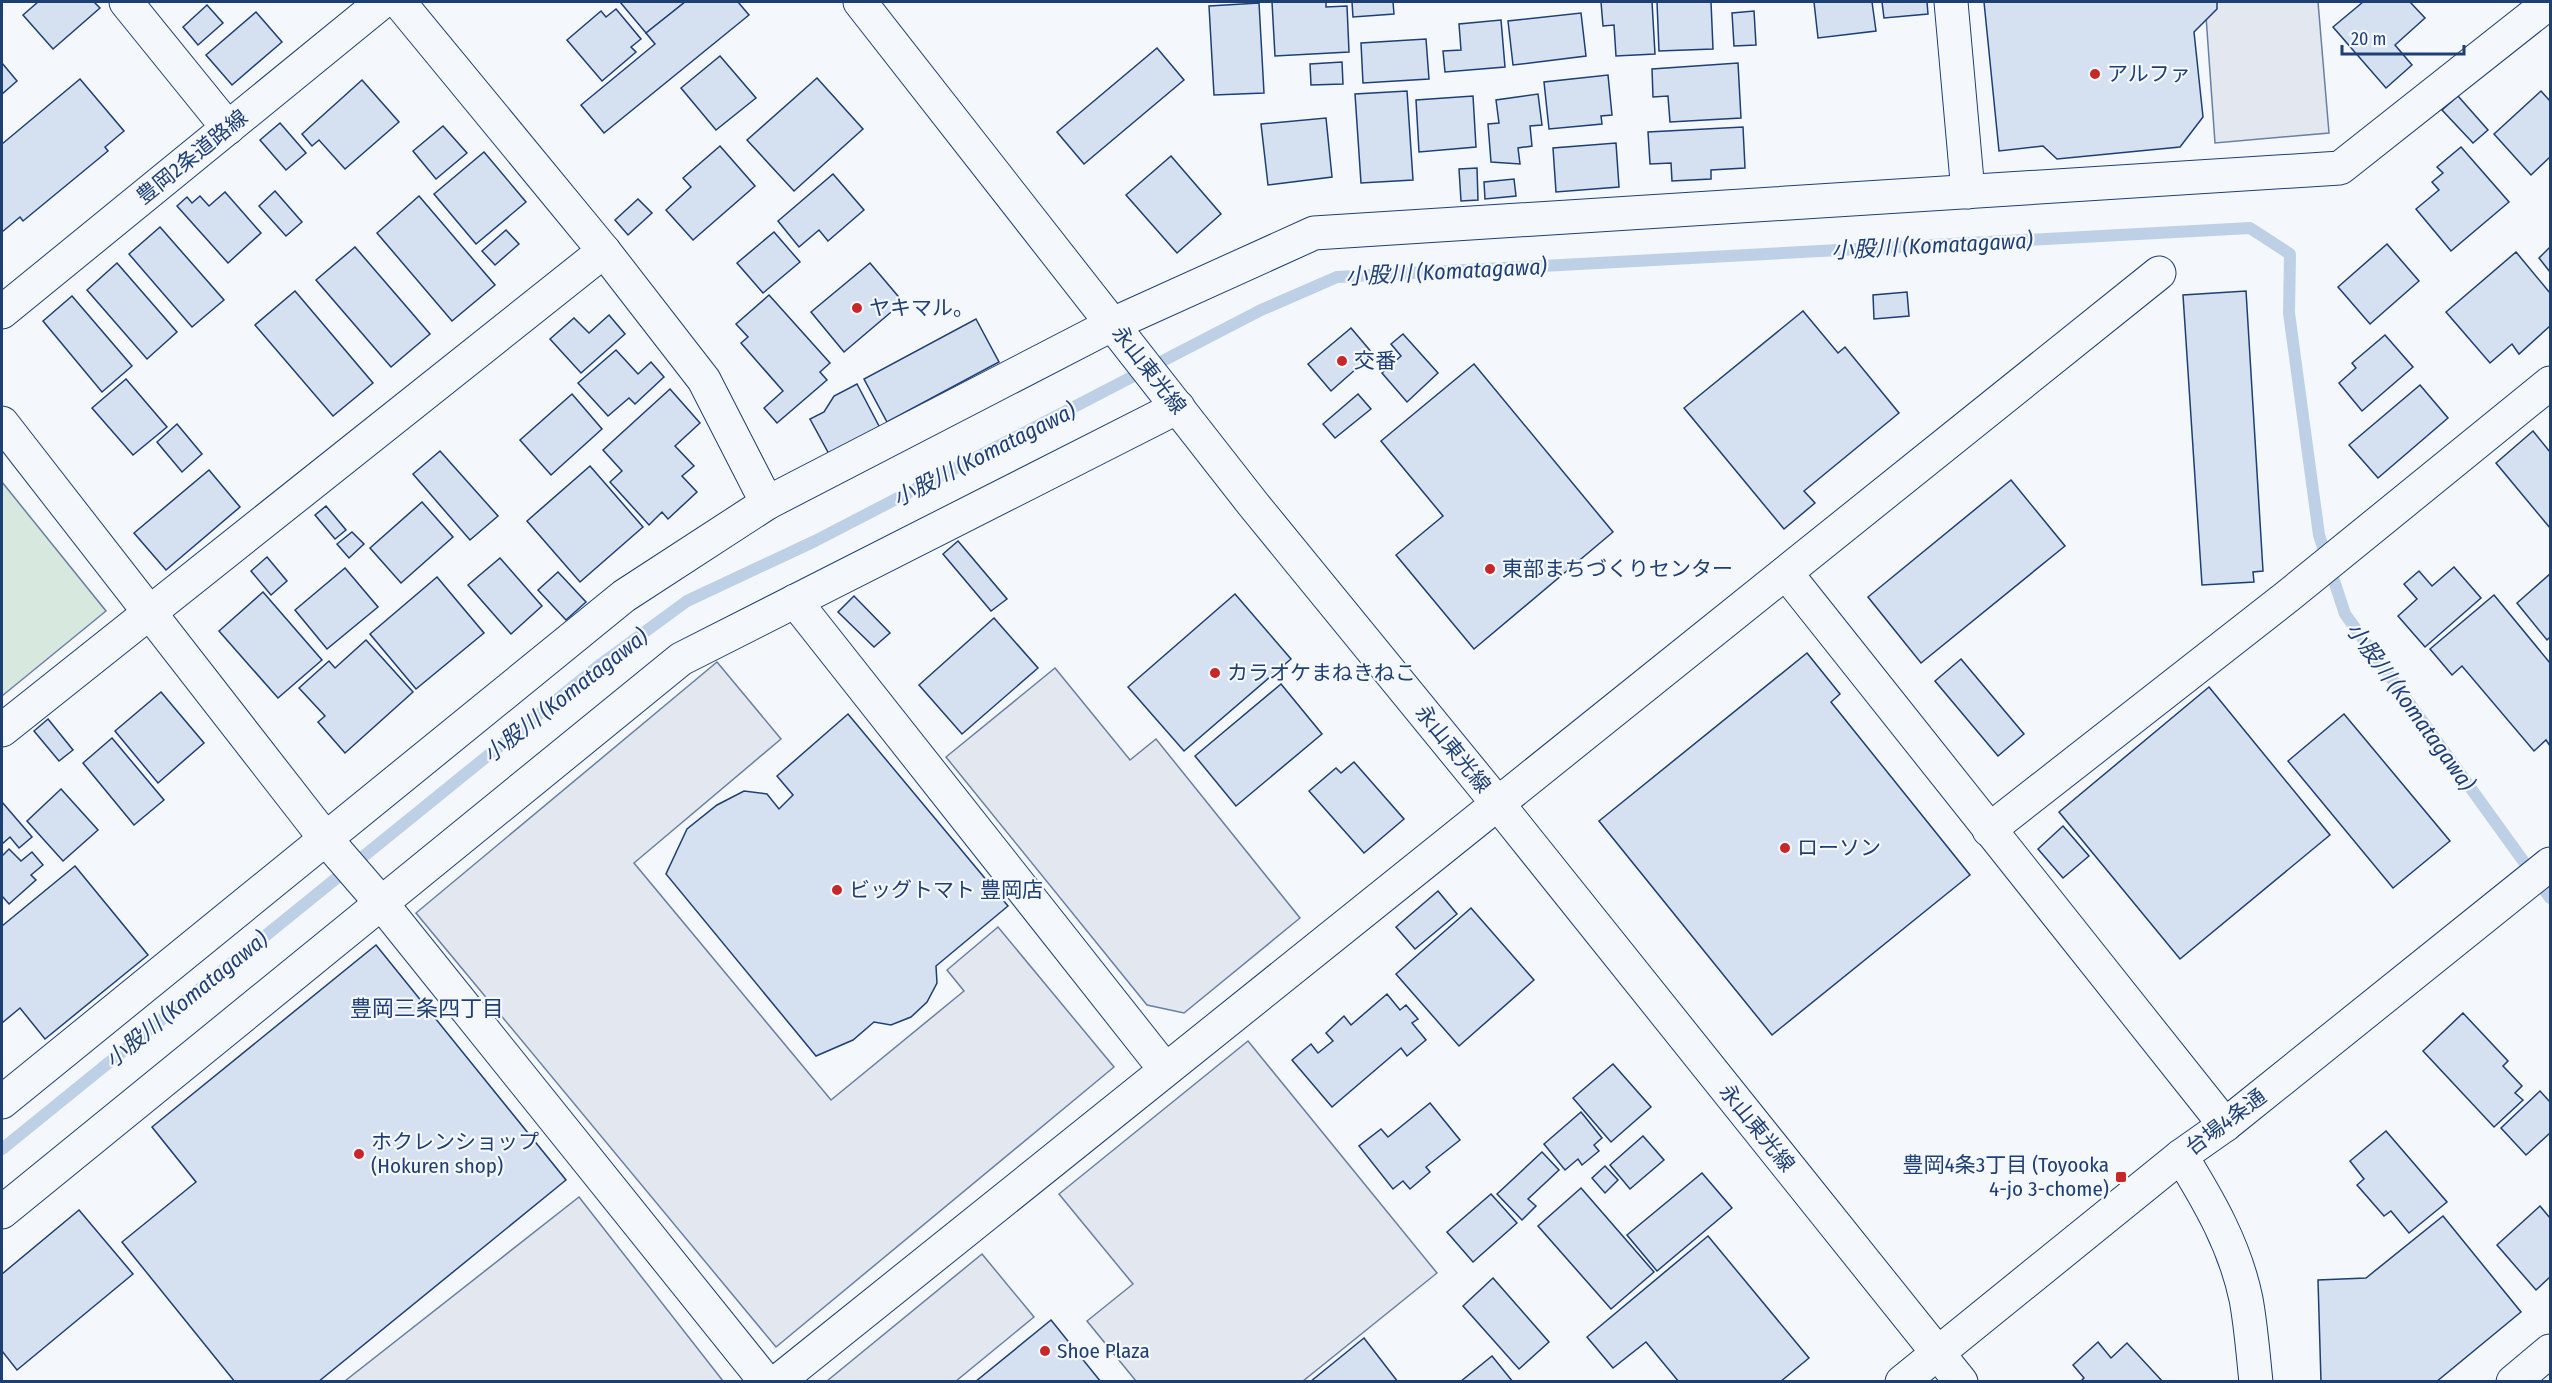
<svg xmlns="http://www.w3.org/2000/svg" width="2552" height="1383" font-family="'Fira Sans Condensed','Noto Sans JP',sans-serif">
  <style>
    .green { fill: #d7e8df; stroke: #687fa3; stroke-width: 1.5 }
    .parking { fill: #e3e8f0; stroke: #687fa3; stroke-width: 1.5 }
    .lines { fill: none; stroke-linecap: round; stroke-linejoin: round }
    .stream { stroke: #bed0e5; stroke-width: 12 }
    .building { fill: #d5e0f0; stroke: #1d3f73; stroke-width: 1.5 }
    .minor-casing { stroke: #1d3f73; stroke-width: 35 }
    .minor { stroke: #f4f7fb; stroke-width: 33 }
    .poi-dot { fill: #c62828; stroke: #f4f7fb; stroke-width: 2 }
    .labels { text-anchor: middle; stroke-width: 4.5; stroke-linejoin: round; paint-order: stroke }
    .poi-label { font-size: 21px; fill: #1d3f73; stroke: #f4f7fb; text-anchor: start }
    .street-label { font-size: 21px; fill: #1d3f73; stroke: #f4f7fb }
    .water-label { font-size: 22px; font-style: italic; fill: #1d3f73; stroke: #f4f7fb }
    .neighbourhood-label { font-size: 22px; fill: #1d3f73; stroke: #f4f7fb }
  </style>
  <rect width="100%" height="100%" fill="#f4f7fb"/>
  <!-- green -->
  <path class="green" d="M2 482 106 611 2 696Z"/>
  <!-- parking -->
  <g class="parking">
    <path d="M2205 2H2318L2329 133 2215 143Z"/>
    <path d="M717 662 781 739 634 863 831 1100 964 991 947 970 998 927 1114 1067 776 1347 416 913Z"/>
    <path d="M1055 668 1130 760 1156 739 1300 918 1184 1013 1147 1005 946 757Z"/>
    <path d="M1248 1041 1437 1273 1303 1381H1136L1087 1321 1133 1284 1059 1194Z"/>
    <path d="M579 1197 723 1381H345Z"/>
    <path d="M982 1254 1034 1317 956 1381H827Z"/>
  </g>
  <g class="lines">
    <!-- stream -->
    <path class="stream" d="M2 1149 601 664 687 601 815 541 1261 310 1337 277 2250 228 2290 254 2289 313 2319 535 2345 614 2550 898"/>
  </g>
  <!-- building -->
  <g class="building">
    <path d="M38 2H94L100 8 53 49 23 15Z"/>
    <path d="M620 2H685L646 33Z"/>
    <path d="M685 2H738L749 15 604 133 581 105 655 44 646 33Z"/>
    <path d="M1272 2H1326V7L1347 6 1349 52 1275 56Z"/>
    <path d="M1352 2H1393L1394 14 1353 17Z"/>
    <path d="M1601 2H1652L1655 54 1616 56 1614 25 1603 26Z"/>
    <path d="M1657 2H1711L1713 49 1659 51Z"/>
    <path d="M1814 2H1872L1876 31 1818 38Z"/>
    <path d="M1882 2H1927L1928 14 1884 18Z"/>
    <path d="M1984 2H2217V9L2194 32 2203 117 2180 147 2057 159 2043 146 1999 151Z"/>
    <path d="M2363 2H2410L2425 18 2395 45 2412 65 2386 88 2333 27Z"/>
    <path d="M1259 3 1264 93 1214 95 1209 6Z"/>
    <path d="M207 5 223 23 198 45 183 27Z"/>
    <path d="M616 9 641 39 631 47 636 52 602 81 567 40 601 11 606 17Z"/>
    <path d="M1754 11 1756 45 1734 46 1732 13Z"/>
    <path d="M256 12 282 42 232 85 206 55Z"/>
    <path d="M1581 13 1586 56 1513 65 1508 21Z"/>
    <path d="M1501 20 1505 67 1445 72 1443 51 1461 50 1459 24Z"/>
    <path d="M1426 39 1429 79 1363 83 1361 43Z"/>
    <path d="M1157 48 1184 80 1084 164 1057 132Z"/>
    <path d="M720 56 756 98 716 130 681 88Z"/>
    <path d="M1342 62 1343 84 1311 85 1310 64Z"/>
    <path d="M2 63 17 81 2 94Z"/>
    <path d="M1738 63 1741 118 1670 122 1668 96 1653 97 1652 69Z"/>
    <path d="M1608 75 1612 115 1601 116 1602 124 1549 129 1544 82Z"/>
    <path d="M817 78 863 129 794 191 747 140Z"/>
    <path d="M80 79 124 131 105 147 108 151 23 221 20 217 2 232V144Z"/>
    <path d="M362 80 399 122 345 169 319 140 312 146 302 134Z"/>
    <path d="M1407 91 1413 180 1361 183 1355 94Z"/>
    <path d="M2541 91 2550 101V157L2531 175 2494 134Z"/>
    <path d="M1538 94 1542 125 1530 126 1532 146 1518 148 1520 164 1491 162 1488 124 1499 123 1496 100Z"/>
    <path d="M1473 96 1476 147 1419 152 1416 100Z"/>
    <path d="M2458 96 2488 130 2473 143 2442 110Z"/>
    <path d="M1326 118 1332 177 1268 185 1261 124Z"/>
    <path d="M280 123 306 153 286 170 260 140Z"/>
    <path d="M443 126 467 153 436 179 413 151Z"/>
    <path d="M1743 127 1745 168 1711 170V179L1672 181 1671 163 1650 164 1648 132Z"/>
    <path d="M1616 143 1619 187 1556 192 1553 148Z"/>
    <path d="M720 146 755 186 693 240 666 210 691 187 683 178Z"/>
    <path d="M2461 147 2509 202 2451 251 2416 209 2439 190 2432 182 2443 173 2437 167Z"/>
    <path d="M484 152 526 202 476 244 434 194Z"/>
    <path d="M1171 156 1221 214 1177 253 1126 195Z"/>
    <path d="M1477 168 1478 200 1461 201 1459 169Z"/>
    <path d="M833 174 864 210 828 241 819 230 799 247 778 221Z"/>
    <path d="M1514 179 1516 196 1485 199 1484 182Z"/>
    <path d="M275 191 302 222 286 236 259 206Z"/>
    <path d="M225 192 261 233 228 263 177 206 187 197 192 203 200 196 209 206Z"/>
    <path d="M419 196 495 285 452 321 377 233Z"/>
    <path d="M638 199 652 213 628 235 615 220Z"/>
    <path d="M160 227 224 300 192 327 129 254Z"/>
    <path d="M506 230 519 244 495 265 482 251Z"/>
    <path d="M774 232 800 262 763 293 737 263Z"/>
    <path d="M2387 244 2419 281 2370 324 2338 287Z"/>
    <path d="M355 247 430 334 391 367 316 280Z"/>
    <path d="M2550 247V272L2539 258Z"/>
    <path d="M2516 252 2550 293V326L2519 354 2512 344 2490 363 2446 312Z"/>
    <path d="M117 263 177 332 147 359 87 290Z"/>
    <path d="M870 263 903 302 844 352 811 312Z"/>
    <path d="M295 291 373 383 333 416 255 325Z"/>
    <path d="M2246 291 2263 571 2253 572 2254 582 2202 585 2183 295Z"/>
    <path d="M1907 292 1909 316 1874 319 1873 295Z"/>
    <path d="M769 295 830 363 820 372 827 380 777 423 764 408 783 391 741 343 748 337 736 324Z"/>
    <path d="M72 296 132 366 102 392 43 321Z"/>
    <path d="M1803 311 1838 353 1845 347 1899 413 1804 491 1815 503 1784 529 1684 408Z"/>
    <path d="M609 315 625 334 581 373 550 339 574 318 589 333Z"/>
    <path d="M976 319 999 362 887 422 864 379Z"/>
    <path d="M1351 328 1373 354 1331 391 1308 364Z"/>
    <path d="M1403 334 1438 373 1407 402 1382 373 1401 356 1391 344Z"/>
    <path d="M2385 335 2413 367 2362 411 2339 383 2356 368 2352 363Z"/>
    <path d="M616 350 638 374 651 362 664 377 635 404 629 398 608 416 578 383Z"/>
    <path d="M1474 364 1613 532 1474 649 1396 555 1443 516 1381 441Z"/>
    <path d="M126 379 167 427 133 455 92 408Z"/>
    <path d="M857 384 880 428 829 454 810 419 824 412 834 396Z"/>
    <path d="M2420 385 2448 418 2378 478 2349 445Z"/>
    <path d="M670 389 700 423 675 446 694 466 682 476 697 492 668 519 662 512 649 525 610 482 622 471 603 450Z"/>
    <path d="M572 394 602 429 551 475 520 440Z"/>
    <path d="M1358 394 1371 409 1335 438 1323 424Z"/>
    <path d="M177 424 202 454 182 472 157 442Z"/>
    <path d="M2533 431 2550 452V528L2496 463Z"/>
    <path d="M440 451 498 516 470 540 413 474Z"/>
    <path d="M590 466 643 527 580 582 527 521Z"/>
    <path d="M209 470 240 507 166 570 134 533Z"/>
    <path d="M2011 480 2065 546 1921 663 1868 597Z"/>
    <path d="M422 502 453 537 401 583 370 548Z"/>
    <path d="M326 506 346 530 335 539 315 515Z"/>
    <path d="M352 532 364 544 349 558 337 544Z"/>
    <path d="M958 541 1007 599 991 611 943 554Z"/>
    <path d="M267 557 287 581 271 595 251 571Z"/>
    <path d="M500 558 542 606 511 634 468 585Z"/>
    <path d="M2454 567 2481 598 2425 647 2398 616 2417 599 2404 584 2419 571 2432 586Z"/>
    <path d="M345 568 378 607 327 649 295 610Z"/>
    <path d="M558 572 586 602 566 620 538 590Z"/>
    <path d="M2550 574V637L2547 640 2517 603Z"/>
    <path d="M437 577 484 633 416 689 370 634Z"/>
    <path d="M263 592 322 660 278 698 219 631Z"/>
    <path d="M1235 594 1291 659 1184 751 1128 687Z"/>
    <path d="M2494 595 2550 663V746L2546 740 2534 751 2462 666 2452 675 2430 649Z"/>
    <path d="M854 596 890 633 874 647 838 612Z"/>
    <path d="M994 618 1038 668 962 734 919 685Z"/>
    <path d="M366 640 413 692 345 753 318 722 325 716 299 688 329 661 335 668Z"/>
    <path d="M1807 653 1840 694 1831 702 1970 875 1772 1035 1599 821Z"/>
    <path d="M1961 659 2024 734 1998 756 1935 681Z"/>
    <path d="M1281 684 1322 734 1236 806 1195 756Z"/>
    <path d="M2209 687 2330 835 2180 959 2059 812Z"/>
    <path d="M161 692 204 743 158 783 115 731Z"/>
    <path d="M848 714 1008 906 936 966 937 983 927 1002 911 1017 891 1025 874 1022 853 1040 816 1056 666 874 687 829 717 805 744 791 767 794 779 809 793 795 777 776Z"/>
    <path d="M2344 714 2450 841 2393 888 2288 761Z"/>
    <path d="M48 719 73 750 59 761 34 731Z"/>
    <path d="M112 738 164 800 134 825 83 763Z"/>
    <path d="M1354 762 1404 819 1364 853 1309 791 1336 768 1341 773Z"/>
    <path d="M61 789 98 830 63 861 27 821Z"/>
    <path d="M2 802 32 837 19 848 10 837 2 844Z"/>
    <path d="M2063 826 2089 856 2063 878 2038 849Z"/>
    <path d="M9 849 21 861 32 852 43 865 31 875 36 880 9 904 2 896V856Z"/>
    <path d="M75 866 148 955 45 1039 20 1008 2 1023V926Z"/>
    <path d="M1438 891 1457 914 1415 949 1396 927Z"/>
    <path d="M1471 908 1534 980 1459 1046 1396 974Z"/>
    <path d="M376 945 566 1180 318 1382H235L122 1242 196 1182 152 1127Z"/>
    <path d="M1387 994 1400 1010 1406 1005 1418 1019 1412 1023 1426 1040 1407 1056 1401 1048 1332 1107 1292 1060 1311 1044 1318 1053 1333 1041 1326 1033 1344 1016 1351 1025Z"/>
    <path d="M2463 1013 2508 1061 2503 1066 2522 1086 2515 1093 2523 1100 2494 1127 2423 1051Z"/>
    <path d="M1613 1064 1651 1107 1611 1142 1573 1098Z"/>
    <path d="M2540 1091 2550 1102V1133L2526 1155 2501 1128Z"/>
    <path d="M1430 1103 1460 1140 1426 1167 1430 1172 1410 1189 1403 1181 1393 1189 1359 1146 1381 1129 1388 1137Z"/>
    <path d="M1581 1112 1602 1138 1594 1145 1599 1151 1582 1165 1578 1159 1565 1170 1544 1144Z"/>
    <path d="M2386 1131 2447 1202 2409 1233 2391 1211 2384 1216 2357 1185 2364 1179 2350 1161Z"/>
    <path d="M1643 1136 1664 1160 1630 1189 1610 1165Z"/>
    <path d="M1542 1152 1559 1170 1528 1199 1536 1206 1522 1220 1497 1194Z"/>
    <path d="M1605 1166 1618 1180 1605 1193 1592 1178Z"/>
    <path d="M1702 1173 1732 1208 1657 1271 1627 1235Z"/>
    <path d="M1581 1188 1654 1272 1611 1309 1538 1226Z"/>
    <path d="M1491 1194 1517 1223 1473 1262 1447 1232Z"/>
    <path d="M2540 1206 2550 1218V1277L2536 1290 2497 1245Z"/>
    <path d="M79 1210 133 1274 17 1370 2 1351V1274Z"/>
    <path d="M2443 1216 2521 1312 2436 1382H2321L2318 1280 2366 1278Z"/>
    <path d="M1708 1236 1809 1358 1780 1382H1679L1646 1342 1613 1368 1587 1337Z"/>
    <path d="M1493 1278 1549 1342 1519 1369 1463 1306Z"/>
    <path d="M1051 1320 1101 1382H975Z"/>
    <path d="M1364 1338 1398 1382H1310Z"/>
    <path d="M2098 1342 2111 1358 2127 1343 2163 1382H2080L2084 1378 2073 1365Z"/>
    <path d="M1492 1356 1513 1382H1460Z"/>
  </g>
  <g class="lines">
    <defs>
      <g id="minor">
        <path d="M126 2 228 128"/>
        <path d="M399 2 604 251 704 380 767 503"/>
        <path d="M860 2 1253 504 1498 804 1961 1382"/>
        <path d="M1951 2 1968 192"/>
        <path d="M2 312 382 2"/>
        <path d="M2 423 325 838 382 904 766 1382"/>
        <path d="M1786 573 2225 1125"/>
        <path d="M795 601 1164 1068"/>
        <path d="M2 730 604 251"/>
        <path d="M1989 830 2288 596 2550 383"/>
        <path d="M2 1102 624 596 767 503 1113 324 1314 233 2340 168 2550 2"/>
        <path d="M2181 1156C2209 1201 2235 1246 2246 1299 2251 1326 2253 1354 2256 1382"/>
        <path d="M2 1212 681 659 1178 407"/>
        <path d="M777 1382C1236 1010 1699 643 2159 273"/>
        <path d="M1902 1382 2181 1156 2225 1125 2550 864"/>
        <path d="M2513 1382 2550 1351"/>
      </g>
    </defs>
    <!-- minor casing -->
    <use href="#minor" class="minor-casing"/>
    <!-- minor -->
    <use href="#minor" class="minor"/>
  </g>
  <!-- markers -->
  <g class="poi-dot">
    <circle cx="2095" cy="74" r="6"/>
    <circle cx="857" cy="308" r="6"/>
    <circle cx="1342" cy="361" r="6"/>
    <circle cx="1490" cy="569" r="6"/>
    <circle cx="1215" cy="673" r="6"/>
    <circle cx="1785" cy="848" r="6"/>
    <circle cx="837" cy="890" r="6"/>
    <circle cx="359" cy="1154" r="6"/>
    <rect x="2115" y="1171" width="12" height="12" rx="3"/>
    <circle cx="1045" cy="1351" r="6"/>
  </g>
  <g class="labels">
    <!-- poi labels -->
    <g class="poi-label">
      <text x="2107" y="81">アルファ</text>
      <text x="869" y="315">ヤキマル。</text>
      <text x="1354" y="368">交番</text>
      <text x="1502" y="576">東部まちづくりセンター</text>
      <text x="1227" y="680">カラオケまねきねこ</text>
      <text x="1797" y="855">ローソン</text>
      <text x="849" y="897">ビッグトマト 豊岡店</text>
      <text x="371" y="1149">ホクレンショップ<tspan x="371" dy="24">(Hokuren shop)</tspan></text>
      <text x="2109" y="1172" text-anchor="end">豊岡4条3丁目 (Toyooka<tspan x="2109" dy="24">4-jo 3-chome)</tspan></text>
      <text x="1057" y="1358">Shoe Plaza</text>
    </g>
    <!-- street labels -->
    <g class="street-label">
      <text transform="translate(192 157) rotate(-39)" y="7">豊岡2条道路線</text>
      <text transform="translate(1149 370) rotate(52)" y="7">永山東光線</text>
      <text transform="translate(1453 749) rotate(51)" y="7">永山東光線</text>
      <text transform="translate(2226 1122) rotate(-37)" y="7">台場4条通</text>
      <text transform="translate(1757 1128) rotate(51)" y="7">永山東光線</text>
    </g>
    <!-- water labels -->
    <g class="water-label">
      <text transform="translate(1932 245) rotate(-3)" y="8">小股川 (Komatagawa)</text>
      <text transform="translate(1446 271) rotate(-3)" y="8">小股川 (Komatagawa)</text>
      <text transform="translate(984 454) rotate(-27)" y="8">小股川 (Komatagawa)</text>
      <text transform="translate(565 695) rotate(-38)" y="8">小股川 (Komatagawa)</text>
      <text transform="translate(2411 706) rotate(54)" y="8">小股川 (Komatagawa)</text>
      <text transform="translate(186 999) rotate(-39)" y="8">小股川 (Komatagawa)</text>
    </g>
    <!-- neighbourhood labels -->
    <g class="neighbourhood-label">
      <text x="427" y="1016">豊岡三条四丁目</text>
    </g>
  </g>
  <!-- border -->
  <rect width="2552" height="1383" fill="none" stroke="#1d3f73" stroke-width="6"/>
  <!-- scale -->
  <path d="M2342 45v9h122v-9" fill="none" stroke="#1d3f73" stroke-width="3"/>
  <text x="2351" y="45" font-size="18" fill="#1d3f73" stroke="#f4f7fb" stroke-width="4.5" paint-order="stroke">20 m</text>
</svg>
